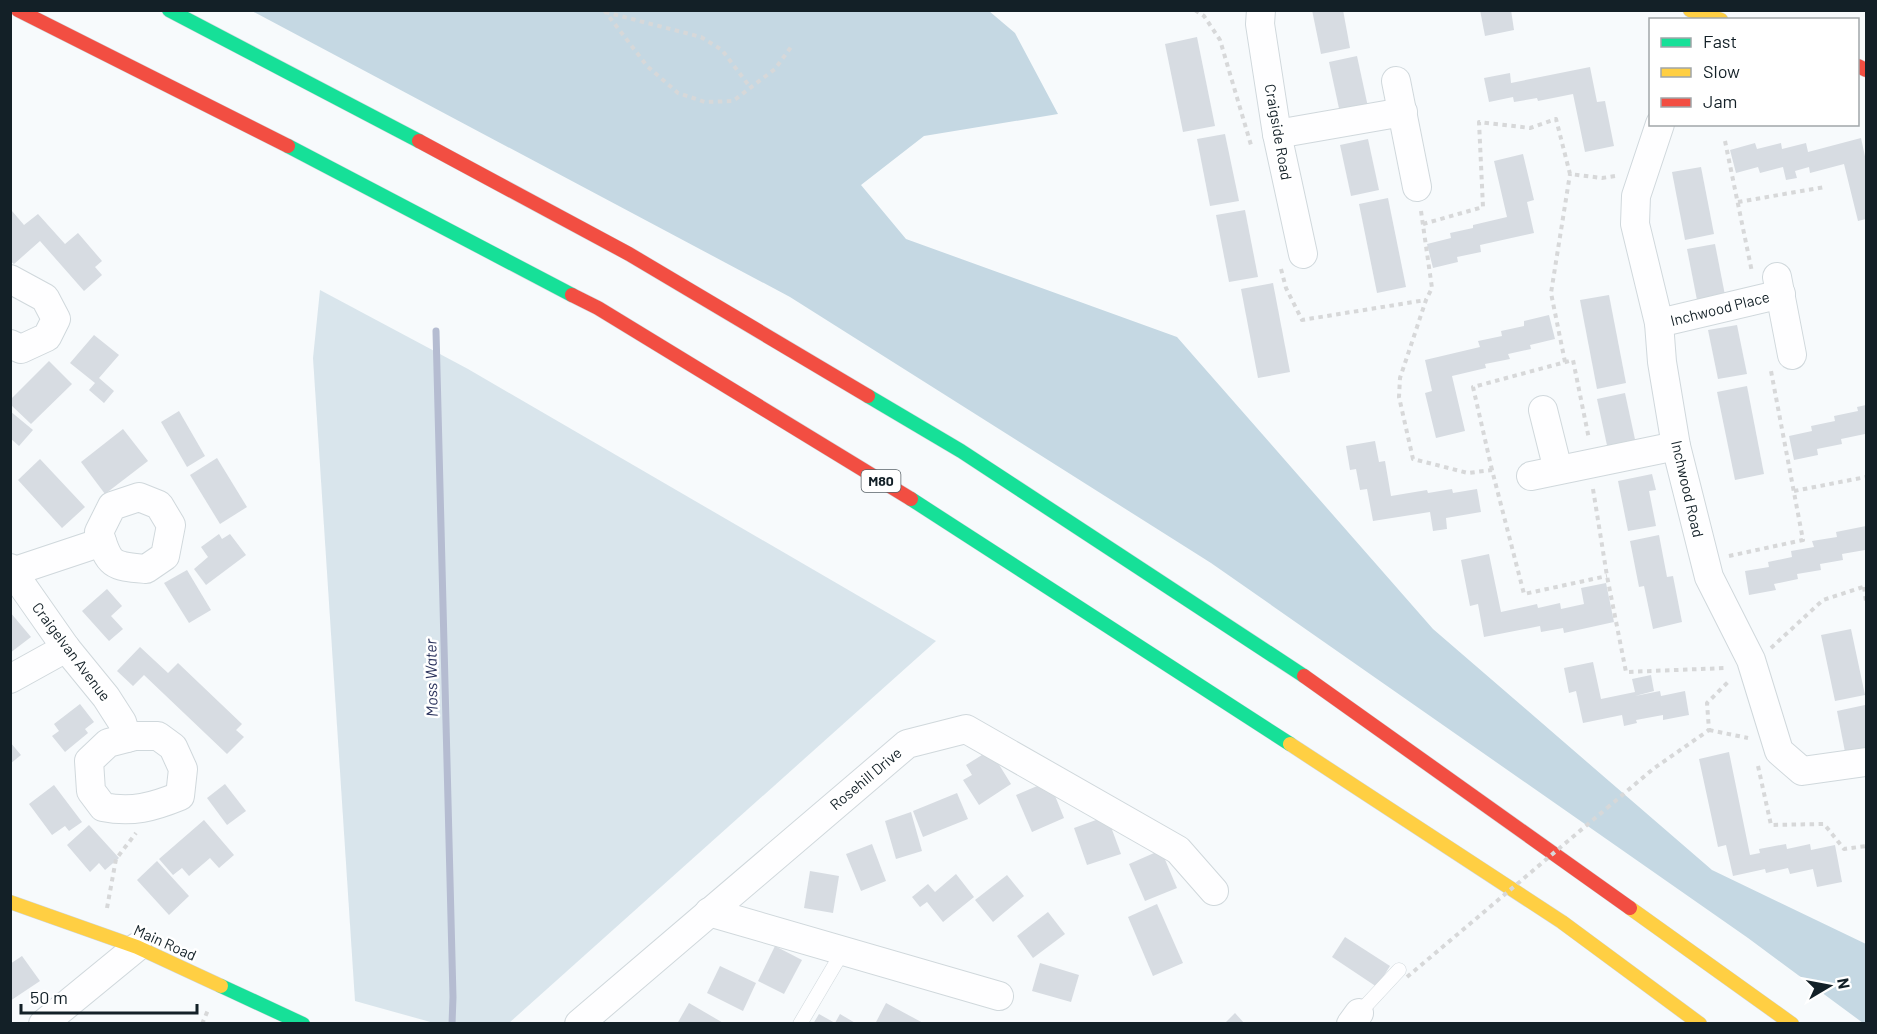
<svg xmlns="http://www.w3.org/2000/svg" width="1877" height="1034" font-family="Barlow,sans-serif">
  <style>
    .green { fill: #d9e5ec }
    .forest { fill: #c5d8e3 }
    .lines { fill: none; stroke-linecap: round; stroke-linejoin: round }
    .stream { stroke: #b5bcd1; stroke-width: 7 }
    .building { fill: #d7dce2 }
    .lane-casing { stroke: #d0d8dc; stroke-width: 15 }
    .street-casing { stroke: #d0d8dc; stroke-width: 30 }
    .fast-casing { stroke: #d0d8dc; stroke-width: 15 }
    .slow-casing { stroke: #d0d8dc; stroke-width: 15 }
    .jam-casing { stroke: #d0d8dc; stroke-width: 15 }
    .path { stroke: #d7d8d9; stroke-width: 4; stroke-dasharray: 4.5 4.5; stroke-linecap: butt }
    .lane { stroke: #fefeff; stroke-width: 14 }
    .street { stroke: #fefeff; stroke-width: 28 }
    .fast { stroke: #16e098; stroke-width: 14 }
    .slow { stroke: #ffcf43; stroke-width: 14 }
    .jam { stroke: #f24e42; stroke-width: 14 }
    .path-bridge { stroke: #d7d8d9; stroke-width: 4; stroke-dasharray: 4.5 4.5; stroke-linecap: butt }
    .labels { text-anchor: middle; stroke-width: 5; stroke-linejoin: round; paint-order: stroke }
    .shield { fill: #fff; stroke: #5a6368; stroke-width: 1.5 }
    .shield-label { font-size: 14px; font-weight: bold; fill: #132027 }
    .street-label { font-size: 15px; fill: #132027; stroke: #fff }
    .water-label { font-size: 16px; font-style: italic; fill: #2b335d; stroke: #fff }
  </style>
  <rect width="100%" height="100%" fill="#f7fafc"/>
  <!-- green -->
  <path class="green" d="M320 290 468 369 936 641 509 1023H434L355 1001 313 358Z"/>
  <!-- forest -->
  <path class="forest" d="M252 11H989L1015 33 1058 114 924 136 861 185 906 239 1177 337 1433 629 1712 870 1866 944V1023H1863L1748 938 1211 563 790 297Z"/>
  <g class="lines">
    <!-- stream -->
    <path class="stream" d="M436 331 453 997 452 1024"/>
  </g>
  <!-- building -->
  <g class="building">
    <path d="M1312 10H1343L1350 48 1321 54Z"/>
    <path d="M1480 10H1511L1514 30 1485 36Z"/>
    <path d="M1197 37 1215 126 1183 132 1165 44Z"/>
    <path d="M1357 56 1368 107 1340 113 1329 62Z"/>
    <path d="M1590 67 1597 102 1605 101 1614 146 1585 152 1573 94 1538 101 1537 98 1514 102 1513 97 1489 102 1484 78 1510 73 1511 83Z"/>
    <path d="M1225 134 1239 201 1210 206 1197 139Z"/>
    <path d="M1861 138 1866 161V219L1858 221 1844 164 1810 173 1809 167 1795 171 1797 178 1786 180 1783 167 1760 173 1758 167 1736 173 1730 150 1755 143 1757 149 1781 143 1782 149 1806 143 1808 152Z"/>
    <path d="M1368 139 1379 190 1351 196 1340 145Z"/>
    <path d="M1523 154 1534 200 1527 202 1534 233 1480 245 1481 252 1457 257 1458 262 1433 268 1427 244 1451 238 1450 233 1473 228V225L1507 217 1494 161Z"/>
    <path d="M1701 167 1714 234 1685 240 1672 172Z"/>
    <path d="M1388 198 1406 287 1377 293 1359 204Z"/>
    <path d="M1245 210 1258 277 1229 282 1216 215Z"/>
    <path d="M12 211 24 225 38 214 65 244 78 233 102 261 95 267 102 275 84 291 40 241 14 264 10 261Z"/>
    <path d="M1715 244 1725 295 1697 300 1687 249Z"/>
    <path d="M1273 283 1290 372 1258 378 1241 289Z"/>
    <path d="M1609 295 1626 383 1597 389 1580 300Z"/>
    <path d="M1549 315 1555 339 1530 345 1531 349 1508 354 1510 359 1485 364 1486 368 1452 376 1465 431 1436 438 1425 393 1432 391 1425 360 1480 347 1478 341 1502 336 1501 331 1524 326V321Z"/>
    <path d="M1737 325 1747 374 1718 379 1708 330Z"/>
    <path d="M94 335 119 355 99 378 114 391 104 403 89 390 95 383 70 363Z"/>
    <path d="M49 361 72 384 31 424 10 404V400Z"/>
    <path d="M1747 386 1764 474 1735 480 1717 392Z"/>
    <path d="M1625 393 1636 444 1608 450 1597 399Z"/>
    <path d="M1866 405 1865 434 1841 439 1842 444 1817 449 1818 455 1794 460 1789 436 1812 431 1811 426 1835 421 1834 416 1858 411 1857 407Z"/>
    <path d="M10 411 33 430 19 446 10 438Z"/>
    <path d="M179 411 205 456 187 467 161 422Z"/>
    <path d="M123 429 148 461 105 494 81 462Z"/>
    <path d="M1375 441 1379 462 1385 461 1391 496 1427 490 1428 493 1452 489 1453 493 1477 489 1481 512 1446 518 1447 529 1433 531 1430 512 1373 521 1367 489 1360 490 1356 469 1350 470 1346 446Z"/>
    <path d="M217 458 247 507 220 524 190 475Z"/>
    <path d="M40 459 85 507 62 528 18 480Z"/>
    <path d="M1652 474 1656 490 1649 491 1656 526 1628 531 1618 481Z"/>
    <path d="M1866 526 1865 550 1842 554 1843 560 1820 564 1821 570 1797 574 1798 579 1774 584 1776 590 1749 595 1745 571 1769 567 1768 562 1792 557 1791 551 1814 547 1812 541 1837 537 1836 532Z"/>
    <path d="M219 534 222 539 230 534 246 555 206 585 194 569 208 557 201 547Z"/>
    <path d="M1659 535 1667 577 1673 576 1682 622 1653 629 1644 586 1639 587 1630 541Z"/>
    <path d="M1489 554 1501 612 1537 604 1538 608 1560 603 1561 609 1584 604 1581 588 1606 583 1614 622 1564 633 1563 628 1541 632 1540 626 1484 637 1478 604 1470 606 1461 560Z"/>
    <path d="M187 570 211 610 189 623 164 583Z"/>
    <path d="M107 589 122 606 111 616 123 629 109 641 82 611Z"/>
    <path d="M10 612 31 637 10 653Z"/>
    <path d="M1851 629 1865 695 1835 701 1821 635Z"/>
    <path d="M140 647 168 673 178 663 242 724 236 730 244 737 227 754 144 675 133 686 117 671Z"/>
    <path d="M1593 662 1601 699 1635 692 1632 679 1651 675 1654 691 1635 696 1660 691 1661 696 1685 691 1689 715 1663 720V715L1636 720 1637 723 1624 726 1622 715 1583 723 1576 691 1569 693 1564 668Z"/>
    <path d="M80 704 94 722 85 729 88 733 65 752 52 736 59 731 54 724Z"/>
    <path d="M1865 705 1866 758 1847 762 1837 711Z"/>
    <path d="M10 742 21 755 10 764Z"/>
    <path d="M990 750 1011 784 979 805 963 780 972 775 966 765Z"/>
    <path d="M1729 752 1750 855 1760 853 1759 849 1786 844 1787 849 1810 844 1811 850 1835 845 1842 882 1817 887 1813 869 1790 874 1788 868 1766 873 1765 869 1733 876 1726 845 1718 847 1699 759Z"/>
    <path d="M1049 781 1064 818 1032 832 1016 795Z"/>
    <path d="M225 784 246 811 227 825 207 798Z"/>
    <path d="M54 785 82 822 69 831 65 826 52 835 29 804Z"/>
    <path d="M957 793 968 819 923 837 913 811Z"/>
    <path d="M911 812 922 851 896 859 885 821Z"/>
    <path d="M1107 816 1121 854 1087 865 1074 828Z"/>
    <path d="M204 820 234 855 219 868 210 858 189 876 182 868 173 875 159 859Z"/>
    <path d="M89 825 119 858 105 870 99 863 90 872 67 845Z"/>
    <path d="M872 844 886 881 861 891 846 854Z"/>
    <path d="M1161 850 1177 888 1145 901 1129 864Z"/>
    <path d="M157 861 189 896 169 915 137 880Z"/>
    <path d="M810 871 839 876 833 913 804 908Z"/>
    <path d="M956 874 974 897 943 922 927 902 920 907 912 897 928 884 935 892Z"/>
    <path d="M1007 875 1024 896 993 922 975 900Z"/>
    <path d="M1157 904 1183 963 1153 976 1128 917Z"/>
    <path d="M1048 912 1065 934 1033 958 1017 936Z"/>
    <path d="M1345 937 1390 966 1377 987 1332 957Z"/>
    <path d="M775 946 802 960 784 994 758 981Z"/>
    <path d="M22 956 40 981 10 1001V964Z"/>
    <path d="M1040 963 1079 975 1071 1002 1032 991Z"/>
    <path d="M720 966 756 983 743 1011 707 993Z"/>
    <path d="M689 1003 725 1024H677Z"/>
    <path d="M886 1003 925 1024H875Z"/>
    <path d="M1235 1013 1245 1024H1224Z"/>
    <path d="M819 1014 835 1023 840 1014 857 1024H813Z"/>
  </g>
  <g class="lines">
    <defs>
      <g id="lane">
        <path d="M1359 1013 1399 970"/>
        <path d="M800 1024 843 951"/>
      </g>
      <g id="street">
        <path d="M1261 10 1260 24 1277 134 1303 254"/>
        <path d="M1396 81 1417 187"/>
        <path d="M1660 124 1636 196 1635 224 1659 323 1662 362 1676 446 1709 577 1751 660 1779 751 1802 771 1866 762"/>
        <path d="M1277 134 1403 112"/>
        <path d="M1777 277 1792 355"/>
        <path d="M10 279 45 298 56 319 47 337 21 349 10 344"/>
        <path d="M1659 323 1781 294"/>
        <path d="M1543 410 1558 470"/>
        <path d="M1531 476 1676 446"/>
        <path d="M139 497 159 505 171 525 165 556 146 569C112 566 109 566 99 532L112 506Z"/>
        <path d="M10 568 66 648 106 697 122 722 127 738"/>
        <path d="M12 572 102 542"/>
        <path d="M10 679 66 648"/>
        <path d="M135 736H158L173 747 183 769 180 796C153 807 132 813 103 807L91 791 89 761 108 743Z"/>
        <path d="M709 912 999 996"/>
        <path d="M43 1024 137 947"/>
        <path d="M579 1024 907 744 966 729 1178 850 1214 891"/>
        <path d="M1351 1024 1359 1013"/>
      </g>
      <g id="fast">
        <path d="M169 10 419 141"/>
        <path d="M288 146 572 295"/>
        <path d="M868 396 961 451 1304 676"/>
        <path d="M911 499 1290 744"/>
        <path d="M221 986 303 1024"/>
      </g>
      <g id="slow">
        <path d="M1690 10 1721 20"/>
        <path d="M1290 744 1562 922 1700 1024"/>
        <path d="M10 902 137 947 221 986"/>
        <path d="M1630 908 1792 1024"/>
      </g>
      <g id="jam">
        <path d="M18 10 288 146"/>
        <path d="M1858 66 1866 70"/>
        <path d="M419 141 629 254 868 396"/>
        <path d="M572 295 598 308 911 499"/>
        <path d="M1304 676 1630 908"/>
      </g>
    </defs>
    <!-- lane casing -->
    <use href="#lane" class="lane-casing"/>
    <!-- street casing -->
    <use href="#street" class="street-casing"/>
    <!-- fast casing -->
    <use href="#fast" class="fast-casing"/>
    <!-- slow casing -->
    <use href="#slow" class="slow-casing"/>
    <!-- jam casing -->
    <use href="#jam" class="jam-casing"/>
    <!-- path -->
    <g class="path">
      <path d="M604 10 647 66 678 93 705 102 733 101 775 69 791 47"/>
      <path d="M1195 10 1204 16 1220 40 1251 145"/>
      <path d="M605 12 701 37 722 50 750 87"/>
      <path d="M1725 141 1752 272"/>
      <path d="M1738 202 1825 187"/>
      <path d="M1421 211 1432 288 1426 300 1400 378 1399 397 1413 459 1468 473 1492 470 1524 594 1607 576"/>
      <path d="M1423 224 1483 207 1479 122 1530 128 1556 119 1570 174 1602 178 1615 176"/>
      <path d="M1281 269 1286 288 1302 320 1426 300"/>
      <path d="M1565 362 1551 293 1570 174"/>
      <path d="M1492 470 1473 387 1573 360 1589 439"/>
      <path d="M1593 489 1607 576 1626 672 1726 668"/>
      <path d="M1794 491 1866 477"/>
      <path d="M1729 556 1803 540 1771 371"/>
      <path d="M1864 587 1866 601"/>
      <path d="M1771 648 1823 600 1866 586"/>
      <path d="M1709 730 1748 738"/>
      <path d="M1758 766 1771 825 1824 824 1844 849 1866 846"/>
      <path d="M1607 808 1653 769 1709 730 1707 703 1730 680"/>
      <path d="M107 908 116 859 136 833"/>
      <path d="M202 1024 208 1010"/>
    </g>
    <!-- lane -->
    <use href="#lane" class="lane"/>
    <!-- street -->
    <use href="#street" class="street"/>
    <!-- fast -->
    <use href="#fast" class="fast"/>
    <!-- slow -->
    <use href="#slow" class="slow"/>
    <!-- jam -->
    <use href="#jam" class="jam"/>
    <!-- path-bridge -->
    <path class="path-bridge" d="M1407 977 1607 808"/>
  </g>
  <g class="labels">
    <!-- shield labels -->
    <rect class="shield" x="861.5" y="470" width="39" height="22" rx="4.5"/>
    <g class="shield-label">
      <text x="881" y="486">M80</text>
    </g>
    <!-- street labels -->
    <g class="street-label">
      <text transform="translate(1278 132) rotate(80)" y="5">Craigside Road</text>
      <text transform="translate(1720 309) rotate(-14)" y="5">Inchwood Place</text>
      <text transform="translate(1687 489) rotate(77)" y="5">Inchwood Road</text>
      <text transform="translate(71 652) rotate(53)" y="5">Craigelvan Avenue</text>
      <text transform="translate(866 779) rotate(-40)" y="5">Rosehill Drive</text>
      <text transform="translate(165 943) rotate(24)" y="5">Main Road</text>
    </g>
    <!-- water labels -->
    <g class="water-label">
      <text transform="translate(431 678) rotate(-91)" y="6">Moss Water</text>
    </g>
  </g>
  <!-- border -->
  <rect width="1877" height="1034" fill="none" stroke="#132027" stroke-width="24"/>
  <!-- legend -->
  <rect x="1649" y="18" width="210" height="108" fill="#ffffff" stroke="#a1a6a9" stroke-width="1.5"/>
  <rect x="1661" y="38" width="30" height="9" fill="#16e098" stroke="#a1a6a9" stroke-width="1.5"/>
  <text x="1703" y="48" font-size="18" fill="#132027">Fast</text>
  <rect x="1661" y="68" width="30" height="9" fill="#ffcf43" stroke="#a1a6a9" stroke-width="1.5"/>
  <text x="1703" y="78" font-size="18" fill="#132027">Slow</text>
  <rect x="1661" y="98" width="30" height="9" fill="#f24e42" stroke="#a1a6a9" stroke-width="1.5"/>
  <text x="1703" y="108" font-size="18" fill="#132027">Jam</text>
  <!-- north arrow -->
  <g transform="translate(1829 986) rotate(80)" stroke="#ffffff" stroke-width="4.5" paint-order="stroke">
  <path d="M0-4.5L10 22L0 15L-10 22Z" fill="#132027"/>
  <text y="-9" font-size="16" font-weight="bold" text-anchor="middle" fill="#132027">N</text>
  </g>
  <!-- scale -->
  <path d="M21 1004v9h176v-9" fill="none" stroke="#132027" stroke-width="3"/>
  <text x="30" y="1004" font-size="18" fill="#132027" stroke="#ffffff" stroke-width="4.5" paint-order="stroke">50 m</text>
</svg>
